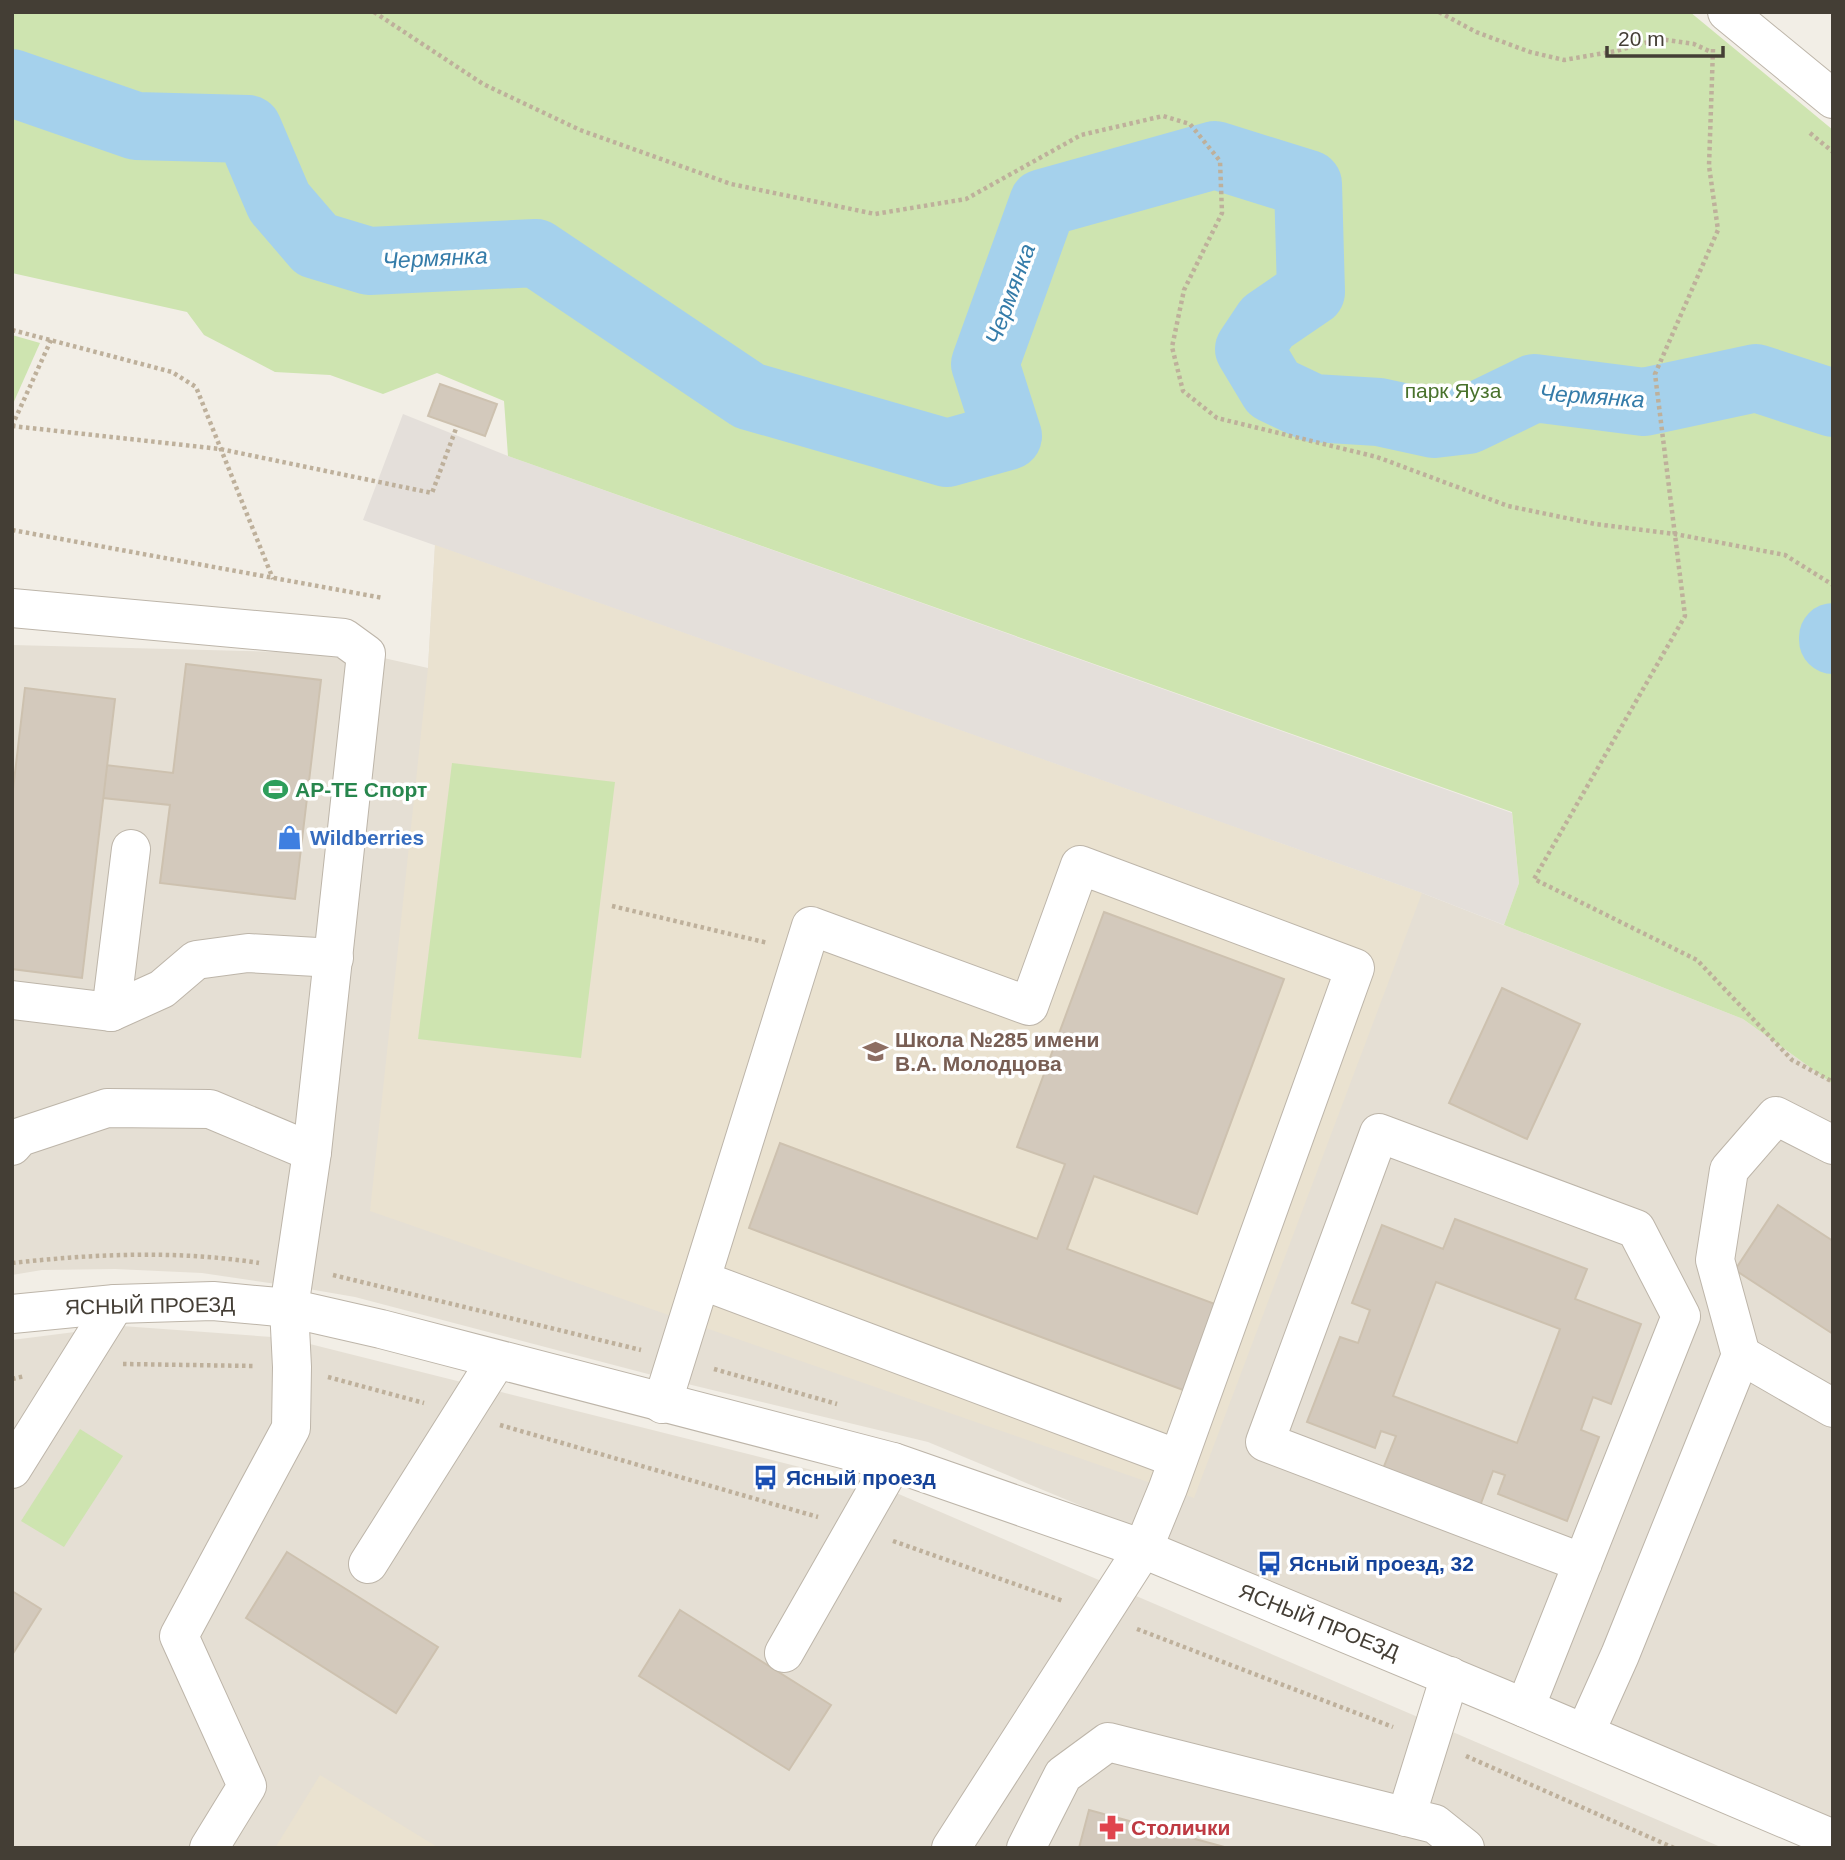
<svg xmlns="http://www.w3.org/2000/svg" width="1845" height="1860" font-family="Arial,sans-serif">
  <style>
    .residential { fill: #e5dfd4 }
    .industrial { fill: #e4dfda }
    .education { fill: #eae2d0 }
    .green { fill: #cee4b0 }
    .lines { fill: none; stroke-linecap: round; stroke-linejoin: round }
    .river { stroke: #a5d1ec; stroke-width: 68 }
    .building { fill: #d3c9bc; stroke: #cdc1af; stroke-width: 2; fill-rule: evenodd }
    .minor-casing { stroke: #bdb5a9; stroke-width: 40 }
    .path { stroke: #beb09b; stroke-width: 4.5; stroke-dasharray: 3.5 3.5; stroke-linecap: butt }
    .minor { stroke: #fff; stroke-width: 38 }
    .labels { text-anchor: middle; stroke-width: 7; stroke-linejoin: round; paint-order: stroke }
    .park-label { font-size: 21px; fill: #49722c; stroke: #fff }
    .leisure-label { font-size: 21px; font-weight: bold; fill: #27864d; stroke: #fff; text-anchor: start }
    .shop-label { font-size: 21px; font-weight: bold; fill: #366cbe; stroke: #fff; text-anchor: start }
    .education-label { font-size: 21px; font-weight: bold; fill: #785e54; stroke: #fff; text-anchor: start }
    .street-label { font-size: 21px; fill: #443e35; stroke: #fff }
    .transit-label { font-size: 21px; font-weight: bold; fill: #164399; stroke: #fff; text-anchor: start }
    .health-label { font-size: 21px; font-weight: bold; fill: #be3a42; stroke: #fff; text-anchor: start }
    .water-label { font-size: 23px; font-style: italic; fill: #357ca9; stroke: #fff }
  </style>
  <rect width="100%" height="100%" fill="#f2eee6"/>
  <!-- residential -->
  <g class="residential">
    <path d="M435 545 1422 893 1743 1019 1833 1084V1819L928 1442 671 1380 355 1297 297 1287 202 1273 115 1269 42 1270 12 1275V645L366 654 428 668Z"/>
    <path d="M122 1326 286 1338 887 1489 1723 1848H12V1340Z"/>
  </g>
  <!-- industrial -->
  <path class="industrial" d="M403 414 508 456 1512 813 1519 883 1504 925 1422 893 363 520Z"/>
  <!-- education -->
  <g class="education">
    <path d="M435 545 1422 893 1194 1498 370 1211 428 668Z"/>
    <path d="M320 1775 439 1848H275Z"/>
  </g>
  <!-- green -->
  <g class="green">
    <path d="M12 12H1690L1833 130V1084L1743 1019 1504 925 1519 883 1512 812 508 456 504 401 437 373 383 394 330 375 275 372 204 335 187 312 12 273Z"/>
    <path d="M12 335 40 343 12 406Z"/>
    <path d="M452 763 615 782 581 1058 418 1039Z"/>
    <path d="M80 1429 123 1456 64 1547 21 1521Z"/>
  </g>
  <g class="lines">
    <!-- river -->
    <g class="river">
      <path d="M12 83 136 126 248 129 279 202 316 245 369 261 536 253 749 396 947 453 1008 436 985 364 1043 203 1215 155 1308 184 1311 292 1267 322 1249 349 1273 389 1313 408 1379 412 1434 424 1468 420 1534 388 1644 402 1756 378 1833 403"/>
      <path d="M1833 637V640"/>
    </g>
  </g>
  <!-- building -->
  <g class="building">
    <path d="M440 384 497 404 485 436 428 416Z"/>
    <path d="M186 664 321 680 295 899 160 883 170 805 103 798 106 765 173 773Z"/>
    <path d="M25 688 115 699 82 978 12 969V798Z"/>
    <path d="M1104 912 1284 979 1197 1214 1094 1176 1067 1249 1215 1304 1183 1390 749 1228 780 1143 1037 1239 1065 1164 1017 1147Z"/>
    <path d="M1502 988 1580 1024 1527 1139 1449 1103Z"/>
    <path d="M1778 1205 1833 1241V1334L1735 1270Z"/>
    <path d="M1455 1219 1587 1269 1575 1299 1641 1324 1611 1404 1593 1397 1581 1430 1599 1437 1567 1521 1498 1494 1505 1475 1493 1471 1480 1506 1383 1469 1396 1436 1381 1431 1375 1448 1307 1422 1340 1337 1358 1343 1370 1310 1352 1303 1382 1225 1443 1249ZM1436 1282 1560 1329 1517 1443 1393 1396Z"/>
    <path d="M287 1552 438 1647 396 1713 246 1618Z"/>
    <path d="M12 1591 41 1609 12 1655Z"/>
    <path d="M680 1610 831 1705 789 1770 639 1676Z"/>
    <path d="M1089 1810 1228 1848H1079Z"/>
  </g>
  <g class="lines">
    <defs>
      <g id="minor">
        <path d="M1727 12 1833 99"/>
        <path d="M12 608 344 638 366 654 312 1152 289 1308 292 1367 291 1428 179 1636 247 1786 209 1848"/>
        <path d="M12 1000 111 1012 131 849"/>
        <path d="M111 1012 162 989 196 960 248 953 334 958"/>
        <path d="M12 1146 20 1137 107 1108 210 1109 312 1152"/>
        <path d="M701 1280 1178 1459"/>
        <path d="M12 1314 115 1304 213 1301 289 1308 381 1329 893 1462 1143 1549 1501 1698 1833 1839"/>
        <path d="M1741 1355 1833 1408"/>
        <path d="M662 1404 811 926 1029 1006 1080 865 1355 968 1168 1488 1143 1549 951 1848"/>
        <path d="M12 1469 115 1304"/>
        <path d="M368 1564 496 1361"/>
        <path d="M784 1653 893 1462"/>
        <path d="M1525 1708 1681 1316 1636 1229 1379 1133 1265 1442 1583 1563"/>
        <path d="M1585 1733 1620 1655 1741 1355 1715 1260 1729 1170 1776 1116 1833 1145"/>
        <path d="M1406 1817 1450 1676"/>
        <path d="M1026 1848 1063 1775 1108 1742 1435 1824 1465 1848"/>
      </g>
    </defs>
    <!-- minor casing -->
    <use href="#minor" class="minor-casing"/>
    <!-- path -->
    <g class="path">
      <path d="M374 12 483 84 580 130 731 184 875 214 966 199 1081 135 1163 116 1190 124 1220 161 1222 213 1184 290 1172 347 1183 391 1217 418 1377 457 1508 506 1595 524 1675 534 1785 555 1833 585"/>
      <path d="M1439 12 1476 32 1530 52 1564 60 1616 51 1659 39 1694 44 1711 52"/>
      <path d="M1713 49 1709 166 1718 230 1655 374 1685 616 1534 879 1697 960 1792 1060 1833 1082"/>
      <path d="M1810 133 1833 152"/>
      <path d="M12 330 172 372 196 387 273 579"/>
      <path d="M12 426 220 449 432 493 457 426"/>
      <path d="M12 426 51 340"/>
      <path d="M12 530 383 598"/>
      <path d="M612 906 768 943"/>
      <path d="M12 1263C94 1254 177 1250 259 1263"/>
      <path d="M333 1275 641 1350"/>
      <path d="M123 1364 254 1366"/>
      <path d="M714 1369 837 1404"/>
      <path d="M328 1377 424 1403"/>
      <path d="M12 1379 25 1376"/>
      <path d="M500 1425 818 1517"/>
      <path d="M893 1541 1063 1601"/>
      <path d="M1137 1629 1393 1727"/>
      <path d="M1466 1756 1674 1848"/>
    </g>
    <!-- minor -->
    <use href="#minor" class="minor"/>
  </g>
  <!-- icons -->
  <defs>
    <symbol id="stadium-bare" viewBox="-9 -9 18 18"><path d="M0-5a6.5 5 0 1 0 0 10a6.5 5 0 1 0 0-10ZM-3.5-1.8h7v3.6h-7Z" fill="#2e9e5b" stroke="#fff" stroke-width="2.5" paint-order="stroke"/></symbol>
    <symbol id="shop-bare" viewBox="-9 -9 18 18"><path d="M-5-2.5h2.3a2.7 3.5 0 0 1 5.4 0H5L5.5 6h-11ZM-1.5-2.5h3a1.5 2.3 0 0 0-3 0Z" fill="#3f7fe0" stroke="#fff" stroke-width="2.5" paint-order="stroke"/></symbol>
    <symbol id="school-bare" viewBox="-9 -9 18 18"><path d="M0-5L7-2L0 1L-7-2ZM-4 1L0 2.5L4 1V4Q0 6-4 4Z" fill="#8d6e63" stroke="#fff" stroke-width="2.5" paint-order="stroke"/></symbol>
    <symbol id="bus-bare" viewBox="-9 -9 18 18"><path d="M-5-6H5V4H4V6H2V4H-2V6H-4V4H-5ZM-3.5-4V0h7V-4ZM-3.5 1.2v1.5H-2V1.2ZM2 1.2v1.5H3.5V1.2Z" fill="#1a4fb4" stroke="#fff" stroke-width="2.5" paint-order="stroke"/></symbol>
    <symbol id="pharmacy-bare" viewBox="-9 -9 18 18"><path d="M-2-6h4v4h4v4h-4v4h-4v-4h-4v-4h4Z" fill="#e0444e" stroke="#fff" stroke-width="2.5" paint-order="stroke"/></symbol>
  </defs>
  <g fill-rule="evenodd">
    <use href="#stadium-bare" x="258" y="772" width="35" height="35"/>
    <use href="#shop-bare" x="272" y="820" width="35" height="35"/>
    <use href="#school-bare" x="858" y="1034" width="35" height="35"/>
    <use href="#bus-bare" x="748" y="1460" width="35" height="35"/>
    <use href="#bus-bare" x="1252" y="1546" width="35" height="35"/>
    <use href="#pharmacy-bare" x="1094" y="1810" width="35" height="35"/>
  </g>
  <g class="labels">
    <!-- park labels -->
    <g class="park-label">
      <text x="1453" y="398">парк Яуза</text>
    </g>
    <!-- leisure labels -->
    <g class="leisure-label">
      <text x="295" y="797">АР-ТЕ Спорт</text>
    </g>
    <!-- shop labels -->
    <g class="shop-label">
      <text x="310" y="845">Wildberries</text>
    </g>
    <!-- education labels -->
    <g class="education-label">
      <text x="895" y="1047">Школа №285 имени<tspan x="895" dy="24">В.А. Молодцова</tspan></text>
    </g>
    <!-- street labels -->
    <g class="street-label">
      <text transform="translate(150 1306) rotate(-1)" y="7">ЯСНЫЙ ПРОЕЗД</text>
      <text transform="translate(1319 1622) rotate(22)" y="7">ЯСНЫЙ ПРОЕЗД</text>
    </g>
    <!-- transit labels -->
    <g class="transit-label">
      <text x="786" y="1485">Ясный проезд</text>
      <text x="1289" y="1571">Ясный проезд, 32</text>
    </g>
    <!-- health labels -->
    <g class="health-label">
      <text x="1131" y="1835">Столички</text>
    </g>
    <!-- water labels -->
    <g class="water-label">
      <text transform="translate(435 258) rotate(-3)" y="8">Чермянка</text>
      <text transform="translate(1010 294) rotate(-70)" y="8">Чермянка</text>
      <text transform="translate(1592 396) rotate(4)" y="8">Чермянка</text>
    </g>
  </g>
  <!-- border -->
  <rect width="1845" height="1860" fill="none" stroke="#443e35" stroke-width="28"/>
  <!-- scale -->
  <path d="M1607 46v10h116v-10" fill="none" stroke="#443e35" stroke-width="3.5"/>
  <text x="1618" y="46" font-size="21" fill="#443e35" stroke="#ffffff" stroke-width="5" paint-order="stroke">20 m</text>
</svg>
